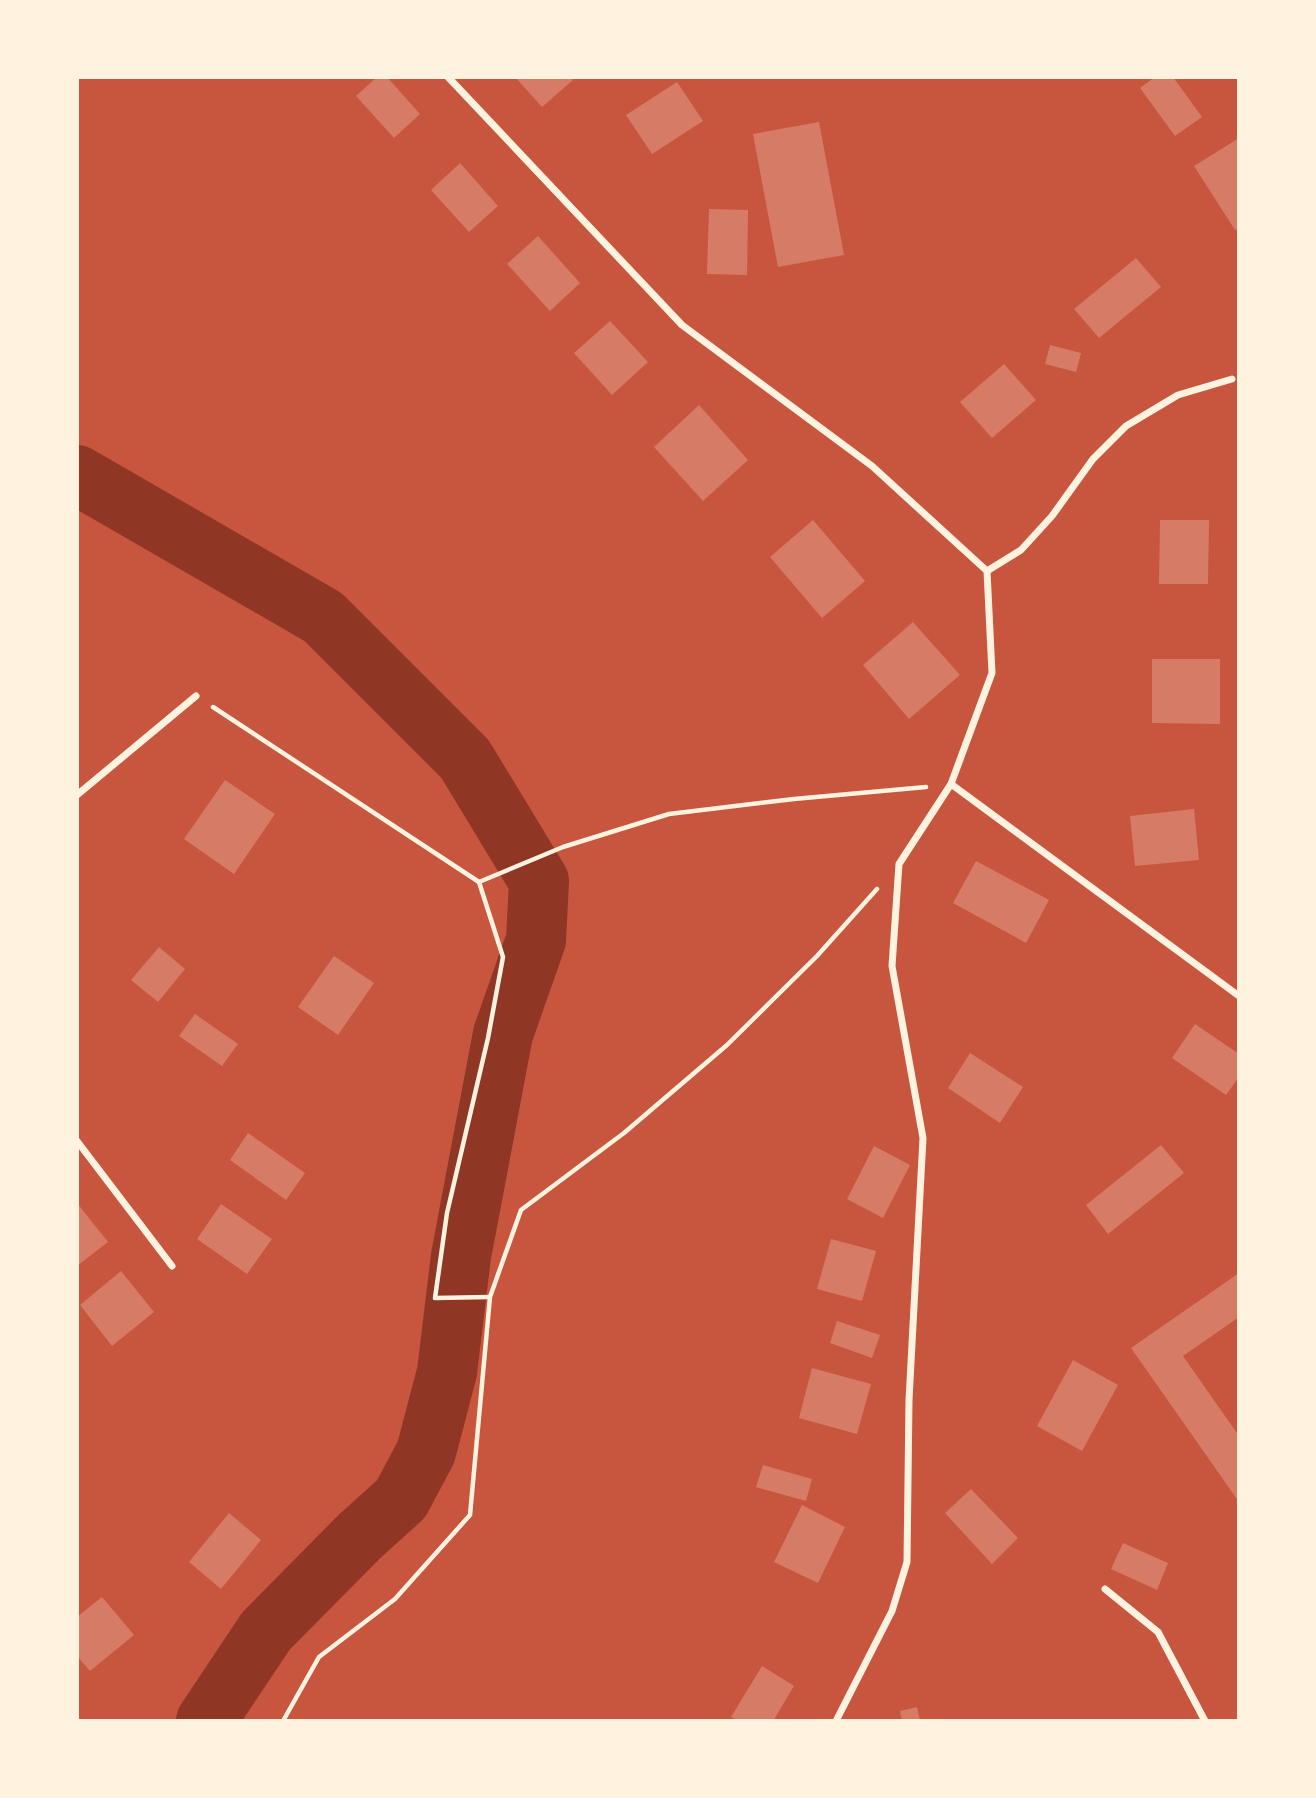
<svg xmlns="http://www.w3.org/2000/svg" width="1316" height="1798" font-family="'Fira Sans Condensed',sans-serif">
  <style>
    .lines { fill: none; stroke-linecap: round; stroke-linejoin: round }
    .river { stroke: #8f3625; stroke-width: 60 }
    .building { fill: #d67c66 }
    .path { stroke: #fff3e0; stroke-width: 4.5 }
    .minor { stroke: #fff3e0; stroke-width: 7 }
  </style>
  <rect width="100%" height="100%" fill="#c8553d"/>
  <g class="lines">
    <!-- river -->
    <path class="river" d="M77 475 323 617 465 759 539 881 536 940 503 1034 461 1256 447 1372 426 1452 401 1499 360 1536 266 1631 206 1721"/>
  </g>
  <!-- building -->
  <g class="building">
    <path d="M377 77H387L420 114 394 138 356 96Z"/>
    <path d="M515 77H570L573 80 542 107Z"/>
    <path d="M1155 77H1173L1202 117 1175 136 1140 88Z"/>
    <path d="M677 82 703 121 652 154 626 115Z"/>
    <path d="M819 122 844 255 778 267 753 134Z"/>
    <path d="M1239 138V228L1235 230 1194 166Z"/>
    <path d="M460 163 498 206 469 232 431 190Z"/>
    <path d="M709 209 748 210 747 275 707 274Z"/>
    <path d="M538 236 580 283 550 311 507 264Z"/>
    <path d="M1136 258 1161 287 1099 338 1074 309Z"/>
    <path d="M610 321 648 362 612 395 574 353Z"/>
    <path d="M1050 345 1081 353 1076 372 1045 364Z"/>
    <path d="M1004 364 1036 400 992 438 960 402Z"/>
    <path d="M699 405 748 460 703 501 654 447Z"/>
    <path d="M813 520 865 581 822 618 770 557Z"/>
    <path d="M1160 520H1209L1208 584H1159Z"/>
    <path d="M913 622 960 675 909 719 863 665Z"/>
    <path d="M1152 659H1220V724L1152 723Z"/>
    <path d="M225 780 275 814 234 874 184 839Z"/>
    <path d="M1194 809 1199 860 1135 866 1130 816Z"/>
    <path d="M976 861 1049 900 1026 943 953 903Z"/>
    <path d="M159 947 185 969 158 1002 131 980Z"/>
    <path d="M334 956 374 983 338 1035 298 1007Z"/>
    <path d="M195 1014 238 1044 222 1066 179 1036Z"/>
    <path d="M1195 1024 1239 1054V1077L1226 1095 1172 1058Z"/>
    <path d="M970 1053 1023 1087 1000 1123 948 1088Z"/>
    <path d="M248 1133 305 1173 286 1200 230 1160Z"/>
    <path d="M1161 1145 1184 1173 1108 1234 1086 1205Z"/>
    <path d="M874 1146 910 1165 883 1218 847 1199Z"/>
    <path d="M77 1203 108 1242 77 1266Z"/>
    <path d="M221 1204 272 1239 247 1274 197 1239Z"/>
    <path d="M831 1239 876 1251 862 1301 817 1289Z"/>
    <path d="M121 1271 154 1312 112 1346 80 1305Z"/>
    <path d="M1239 1273V1317L1183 1356 1239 1436V1502L1131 1348Z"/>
    <path d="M837 1321 880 1335 872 1358 830 1343Z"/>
    <path d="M1073 1360 1118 1385 1082 1451 1037 1426Z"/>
    <path d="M812 1368 871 1384 857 1434 799 1418Z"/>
    <path d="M763 1465 812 1479 806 1501 756 1487Z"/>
    <path d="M971 1489 1018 1538 992 1564 945 1513Z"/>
    <path d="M802 1505 845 1527 818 1583 774 1562Z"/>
    <path d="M229 1513 261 1540 221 1589 189 1562Z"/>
    <path d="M1123 1543 1168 1563 1157 1590 1111 1569Z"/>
    <path d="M102 1597 134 1635 90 1671 77 1656V1617Z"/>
    <path d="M762 1666 794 1686 773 1721H738L731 1717Z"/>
    <path d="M917 1707 920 1721H902L900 1711Z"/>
  </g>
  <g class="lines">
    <!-- path -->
    <g class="path">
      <path d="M213 707 479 882 503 957 488 1038 447 1213 435 1298 490 1297"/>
      <path d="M479 882 563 847 669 814 794 799 926 787"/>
      <path d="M283 1721 319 1657 395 1599 470 1515 490 1297 521 1210 624 1133 727 1045 817 956 877 889"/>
    </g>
    <!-- minor -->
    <g class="minor">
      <path d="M448 77 682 325 872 466 987 571 992 673 951 784 899 864 892 966 923 1138 909 1400 907 1562 892 1611 836 1721"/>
      <path d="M987 571 1021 550 1052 516 1093 459 1126 426 1178 395 1232 379"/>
      <path d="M951 784 1239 996"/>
      <path d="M77 795 196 696"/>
      <path d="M77 1141 172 1266"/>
      <path d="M1105 1589 1158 1632 1205 1721"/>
    </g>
  </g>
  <!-- border -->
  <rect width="1316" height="1798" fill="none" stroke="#fff3e0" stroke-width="158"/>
</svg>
